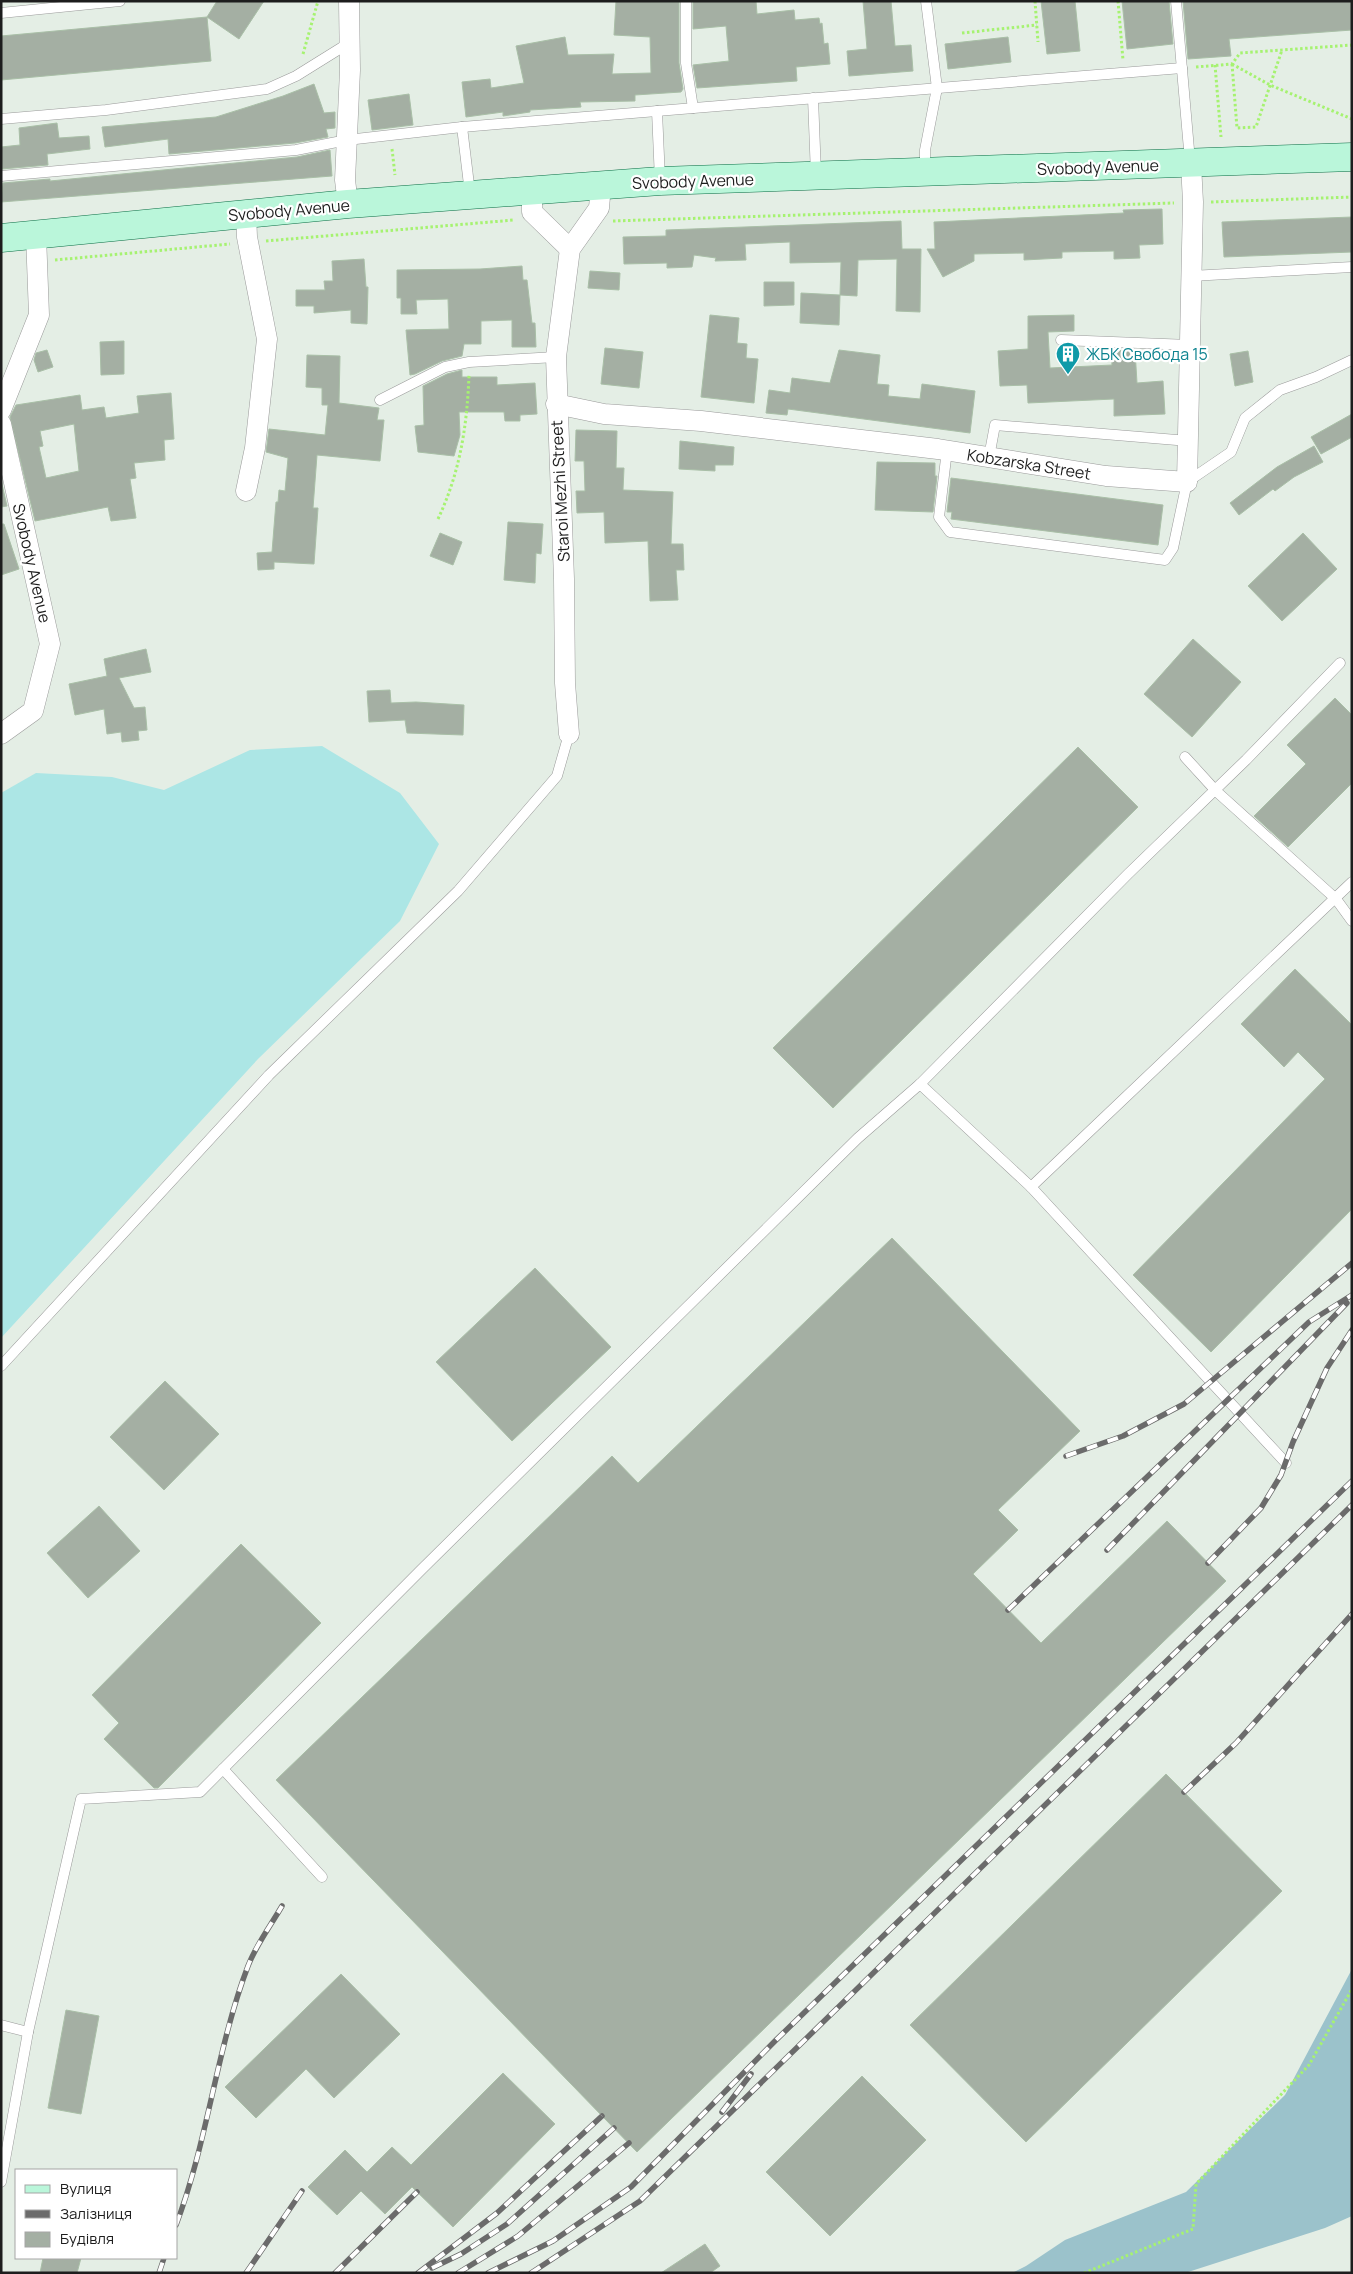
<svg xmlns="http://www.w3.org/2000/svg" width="1353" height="2274" font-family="Manrope,sans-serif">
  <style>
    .grass { fill: #ace6e5 }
    .forest { fill: #9bc2cb }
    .building { fill: #a4afa3; stroke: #a9bfa7; fill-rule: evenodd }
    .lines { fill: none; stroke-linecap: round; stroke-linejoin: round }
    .service-casing { stroke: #9a9a9a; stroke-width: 11 }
    .minor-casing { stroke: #9a9a9a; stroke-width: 21 }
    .secondary-casing { stroke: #0b6e45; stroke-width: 29 }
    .path { stroke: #a6f271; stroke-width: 3; stroke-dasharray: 2.5 2.5; stroke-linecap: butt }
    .service { stroke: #fff; stroke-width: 10 }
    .minor { stroke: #fff; stroke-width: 20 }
    .secondary { stroke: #baf6da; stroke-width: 28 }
    .rail-casing { stroke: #6b6b6b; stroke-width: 5.5 }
    .rail { stroke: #fff; stroke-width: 4; stroke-dasharray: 11; stroke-linecap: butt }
    .labels { text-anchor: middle; stroke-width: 4.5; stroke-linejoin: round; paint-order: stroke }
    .street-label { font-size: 16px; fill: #1d1d1d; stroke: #fff }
    .culture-label { font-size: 16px; fill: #0d838f; stroke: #fff; text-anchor: start }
  </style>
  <rect width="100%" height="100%" fill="#e4eee5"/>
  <!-- grass -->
  <path class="grass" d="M322 746 400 793 439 844 400 921 258 1059 1 1338V793L36 773 112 777 164 790 250 750Z"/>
  <!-- forest -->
  <path class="forest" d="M1352 1969V2216L1325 2228 1185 2273H1012L1026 2266 1065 2240 1186 2192 1285 2095Z"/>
  <!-- building -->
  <g class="building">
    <path d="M217 1H264L239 39 207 17Z"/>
    <path d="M616 1 679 2V63L683 89 681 92 635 95V101L580 102 581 107 530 110V112L503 116V112L466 117 462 82 490 79 491 88 524 83 516 46 565 37 568 55 614 54 612 74 651 73 650 37 614 35Z"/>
    <path d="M693 1H756L757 14 794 10 795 20 819 18 820 24 822 23 824 44 828 43 830 64 796 67 797 81 697 88 693 65 729 61 726 26 693 29Z"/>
    <path d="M863 1H891L895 46 911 45 913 71 849 76 847 51 867 49Z"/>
    <path d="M1041 1H1075L1080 51 1047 54Z"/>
    <path d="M1122 1H1169L1173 44 1127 49Z"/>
    <path d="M1183 1H1352V30L1229 39 1231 56 1188 59Z"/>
    <path d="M207 17 211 61 1 80V36Z"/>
    <path d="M1008 37 1011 62 948 69 945 44Z"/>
    <path d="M314 84 324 113 335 112V128L326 129 328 137 295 143 169 154 168 139 105 147 102 127 216 117 283 96Z"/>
    <path d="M409 94 413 125 372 130 368 100Z"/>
    <path d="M57 123 59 138 89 136 90 149 47 154 48 165 2 169 1 147 20 145 19 128Z"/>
    <path d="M330 150 332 176 1 202 3 183 50 179V181L297 157Z"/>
    <path d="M1162 209 1163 244 1139 245 1140 258 1114 259V251L1062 252V258L1024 260V253L974 254V261L943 277 927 249H935L934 222 1124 213 1123 210Z"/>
    <path d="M1352 217V252L1224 257 1222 222Z"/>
    <path d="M901 221 902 249H921L920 312 896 311 897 259 858 260 857 296 840 295 839 325 800 323 801 293 840 295 841 262 790 263V242L745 244 746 260 715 261 716 258 694 255 692 267 667 268V263L624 264 623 237 666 236V230Z"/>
    <path d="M364 259 366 287H368L367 324 351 323V310L314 313V306H296V290H325L324 281H333L332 261Z"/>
    <path d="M522 266 523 280H527L532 323H535L536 347H512V320L481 321V344H464L462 356 442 361 415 374 410 375 406 330 449 329 448 299 416 300 417 314H401V298H397V270L480 269Z"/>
    <path d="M590 271 620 273 619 290 588 288Z"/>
    <path d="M764 282H794V305L764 306Z"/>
    <path d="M710 315 739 318 737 343 747 344 746 358 758 359 754 403 701 397Z"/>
    <path d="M1074 315V331L1048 332 1050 368 1112 365 1111 351 1135 350 1137 383 1163 381 1165 414 1114 416V399L1028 403 1027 385 1000 386 998 351 1028 349V316Z"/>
    <path d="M124 341V374L101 375 100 342Z"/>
    <path d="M605 348 643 352 639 388 601 384Z"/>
    <path d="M47 350 53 367 38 372 34 360 36 353Z"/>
    <path d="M839 350 880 355 877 384 889 385 888 396 920 399 922 384 975 391 970 433 788 409 787 415 766 413 769 390 790 393 792 378 830 383Z"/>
    <path d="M1248 351 1253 382 1235 386 1230 354Z"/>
    <path d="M307 355 340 356 339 403 379 408 377 420H384L380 461 317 455 313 508H318L314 564 274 562V569L258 570 257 553 272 552 276 502H278L279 490 285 491 288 458 266 452 269 429 325 435 328 405H322V388L306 387Z"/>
    <path d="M462 370V377H497V385L535 383 537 414 520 415V421H505L504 412H459L460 435 454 456 418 452 415 426 424 425 423 386 447 374Z"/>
    <path d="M171 393 174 439 164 440 165 460 134 463 136 478 130 479 136 518 111 521 108 507 35 521 10 417 16 405 80 395 82 410 104 407 106 418 139 413 137 396ZM74 424 79 471 46 478 39 447 43 446 40 431Z"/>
    <path d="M1352 414V437L1321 454 1311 437Z"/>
    <path d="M576 430 617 431 616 468H624L623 490 673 492 671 544H683L684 570H676L678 600 650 601 648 541 605 543 604 512 577 513 576 491H585L584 461H575Z"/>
    <path d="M680 441 734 447 733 465H715V471L679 469Z"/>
    <path d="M1314 446 1323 462 1294 477 1275 491 1273 489 1239 515 1230 503 1277 467Z"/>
    <path d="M877 462 935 463V476H937L933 512 875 510Z"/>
    <path d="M951 478 1163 505 1158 545 951 519 952 512H947Z"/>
    <path d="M1 480 7 506 1 507Z"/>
    <path d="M508 522 543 524 541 554 536 553 535 583 504 580Z"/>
    <path d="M1 524H4L19 569 1 575Z"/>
    <path d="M440 533 462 542 453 565 430 556Z"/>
    <path d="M1303 533 1337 569 1282 621 1248 586Z"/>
    <path d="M1193 639 1241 682 1192 737 1144 694Z"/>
    <path d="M146 649 151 672 119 678 134 708 145 707 147 730 138 731 139 740 122 742 121 732 107 734 104 709 75 715 69 684 107 676 104 659Z"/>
    <path d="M390 690 391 703 416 702 464 705 463 735 407 733 405 720 369 722 367 691Z"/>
    <path d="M1335 698 1352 715V783L1288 847 1254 816 1306 764 1287 745Z"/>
    <path d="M1078 747 1138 807 833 1108 773 1048Z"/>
    <path d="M1295 969 1352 1025V1209L1211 1352 1133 1275 1325 1079 1298 1052 1284 1067 1241 1024Z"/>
    <path d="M892 1238 1080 1431 998 1510 1018 1530 973 1574 1041 1643 1167 1521 1226 1581 637 2152 276 1780 612 1456 638 1483Z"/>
    <path d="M535 1268 611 1347 512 1441 436 1362Z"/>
    <path d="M165 1381 219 1434 164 1490 110 1437Z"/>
    <path d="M99 1506 140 1551 88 1598 47 1553Z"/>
    <path d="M241 1544 321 1623 158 1788H154L104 1739 119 1723 92 1695Z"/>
    <path d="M1166 1774 1282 1891 1026 2142 910 2025Z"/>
    <path d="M341 1974 400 2034 334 2098 306 2069 256 2118 225 2087Z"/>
    <path d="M66 2010 99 2016 81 2114 48 2108Z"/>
    <path d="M503 2073 555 2124 453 2227 412 2187 385 2214 361 2191 337 2215 308 2187 345 2150 367 2172 392 2147 411 2165Z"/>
    <path d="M862 2076 926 2140 830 2236 766 2172Z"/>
    <path d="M705 2244 720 2266 710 2273H661Z"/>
    <path d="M43 2258H81L77 2273H40Z"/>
  </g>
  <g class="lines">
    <defs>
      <g id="service">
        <path d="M686 1V63L693 108"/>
        <path d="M1176 1 1190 161"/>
        <path d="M1 13 120 1"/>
        <path d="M813 98 816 175"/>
        <path d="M657 111 660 180"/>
        <path d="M1 119 106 110 267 89 296 76 349 43"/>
        <path d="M462 127 470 193"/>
        <path d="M925 172V150L937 88 926 1"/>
        <path d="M1 176 296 150 347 140 462 127 1182 68"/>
        <path d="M1191 276 1352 267"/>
        <path d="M1061 340 1190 345"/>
        <path d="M380 400 445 367 469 362 556 357"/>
        <path d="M947 450 939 517 950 532 1165 560 1173 548 1187 482 1231 452 1245 418 1280 390 1316 377 1352 360"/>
        <path d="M989 457 995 425 1189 441"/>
        <path d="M1185 757 1216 791 1336 899 1352 921"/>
        <path d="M920 1084 1128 874 1246 760 1340 663"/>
        <path d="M1031 1187 1286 1463"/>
        <path d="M1 1366 269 1075 458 891 557 776 569 734"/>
        <path d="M223 1769 322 1877"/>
        <path d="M1 2025 28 2032 81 1799 200 1792 422 1569 858 1138 920 1084 1031 1187 1352 882"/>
        <path d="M1 2182 28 2032"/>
      </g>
      <g id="minor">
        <path d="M532 190V212L570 249"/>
        <path d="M348 204 345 180 350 70 349 1"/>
        <path d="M246 213 247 237 267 339 255 448 246 491"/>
        <path d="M556 404 604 414 701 421 938 449 1106 476 1187 482 1193 202 1191 164"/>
        <path d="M1 410 39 315 36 235"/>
        <path d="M1 424 50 644 33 711 1 734"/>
        <path d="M569 734 565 683 564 579 556 357 570 249 599 208 601 185"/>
      </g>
      <path id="secondary" d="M1 238 348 204 660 181 1352 157"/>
    </defs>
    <!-- service casing -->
    <use href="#service" class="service-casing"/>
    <!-- minor casing -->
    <use href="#minor" class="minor-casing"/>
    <!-- secondary casing -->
    <use href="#secondary" class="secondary-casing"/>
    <!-- path -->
    <g class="path">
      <path d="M1035 1 1038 42"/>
      <path d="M1118 1 1123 60"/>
      <path d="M962 33 1037 25"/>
      <path d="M303 54 318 1"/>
      <path d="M1232 64 1237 128 1256 127 1282 50"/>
      <path d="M1232 64 1270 85 1352 119"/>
      <path d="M1215 65 1221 137"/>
      <path d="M1196 67 1232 64 1240 53 1352 45"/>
      <path d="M392 149 395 175"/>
      <path d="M1211 202 1352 197"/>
      <path d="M613 221 1174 203"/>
      <path d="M266 241 514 220"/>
      <path d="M55 260 230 244"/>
      <path d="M438 519C460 472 467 427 469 375"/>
      <path d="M1084 2273 1193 2229 1196 2184 1309 2065 1352 1989"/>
    </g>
    <!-- service -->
    <use href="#service" class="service"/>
    <!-- minor -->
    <use href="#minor" class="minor"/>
    <!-- secondary -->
    <use href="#secondary" class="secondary"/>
    <defs>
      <g id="rail">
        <path d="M1066 1456 1123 1436 1184 1404 1352 1263"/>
        <path d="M1107 1550 1347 1303"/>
        <path d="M1208 1563 1261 1508 1281 1475 1293 1442 1327 1368 1352 1330"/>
        <path d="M1008 1610 1309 1322 1352 1295"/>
        <path d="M1184 1792 1236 1743 1352 1614"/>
        <path d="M722 2112 751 2074"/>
        <path d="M176 2225C208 2141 216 2050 248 1966 256 1945 271 1925 282 1906"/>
        <path d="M432 2268 461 2254 507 2224 614 2128"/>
        <path d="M159 2273 164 2258"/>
        <path d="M246 2273 302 2191"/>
        <path d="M335 2273 417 2192"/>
        <path d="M418 2273 497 2213 602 2116"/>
        <path d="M458 2273 518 2236 629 2143"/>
        <path d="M488 2273 553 2241 631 2187 776 2040 1352 1481"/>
        <path d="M531 2273 640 2201 1352 1505"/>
      </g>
    </defs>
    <!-- rail casing -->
    <use href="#rail" class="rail-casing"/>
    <!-- rail -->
    <use href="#rail" class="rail"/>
  </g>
  <!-- icons -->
  <defs>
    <symbol id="building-pin" viewBox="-11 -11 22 30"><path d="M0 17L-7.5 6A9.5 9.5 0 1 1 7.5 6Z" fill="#0f9aa8" stroke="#fff"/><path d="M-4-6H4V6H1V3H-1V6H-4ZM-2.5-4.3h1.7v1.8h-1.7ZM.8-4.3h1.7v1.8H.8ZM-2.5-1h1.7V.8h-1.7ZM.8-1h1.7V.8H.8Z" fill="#fff"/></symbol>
  </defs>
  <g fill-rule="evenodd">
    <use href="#building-pin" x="1054" y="340" width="28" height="38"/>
  </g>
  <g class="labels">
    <!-- street labels -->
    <g class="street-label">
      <text transform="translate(1098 167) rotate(-2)" y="6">Svobody Avenue</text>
      <text transform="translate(693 181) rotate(-2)" y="6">Svobody Avenue</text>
      <text transform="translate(289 210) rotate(-5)" y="6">Svobody Avenue</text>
      <text transform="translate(1029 464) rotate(9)" y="6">Kobzarska Street</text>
      <text transform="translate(560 491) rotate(-93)" y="6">Staroi Mezhi Street</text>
      <text transform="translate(32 563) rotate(77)" y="6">Svobody Avenue</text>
    </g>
    <!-- culture labels -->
    <g class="culture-label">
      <text x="1086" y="360">ЖБК Свобода 15</text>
    </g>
  </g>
  <!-- border -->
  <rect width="1353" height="2274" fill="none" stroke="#1d1d1d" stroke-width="5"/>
  <!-- legend -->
  <rect x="15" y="2169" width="162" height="90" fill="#ffffff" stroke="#a5a5a5"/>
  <rect x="25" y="2185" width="25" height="8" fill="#baf6da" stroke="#a5a5a5"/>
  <text x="60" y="2194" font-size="15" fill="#1d1d1d">Вулиця</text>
  <rect x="25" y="2210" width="25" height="8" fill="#6b6b6b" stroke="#a5a5a5"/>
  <text x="60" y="2219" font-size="15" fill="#1d1d1d">Залізниця</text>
  <rect x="25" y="2232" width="25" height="15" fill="#a4afa3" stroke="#a5a5a5"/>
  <text x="60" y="2244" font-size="15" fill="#1d1d1d">Будівля</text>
</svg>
